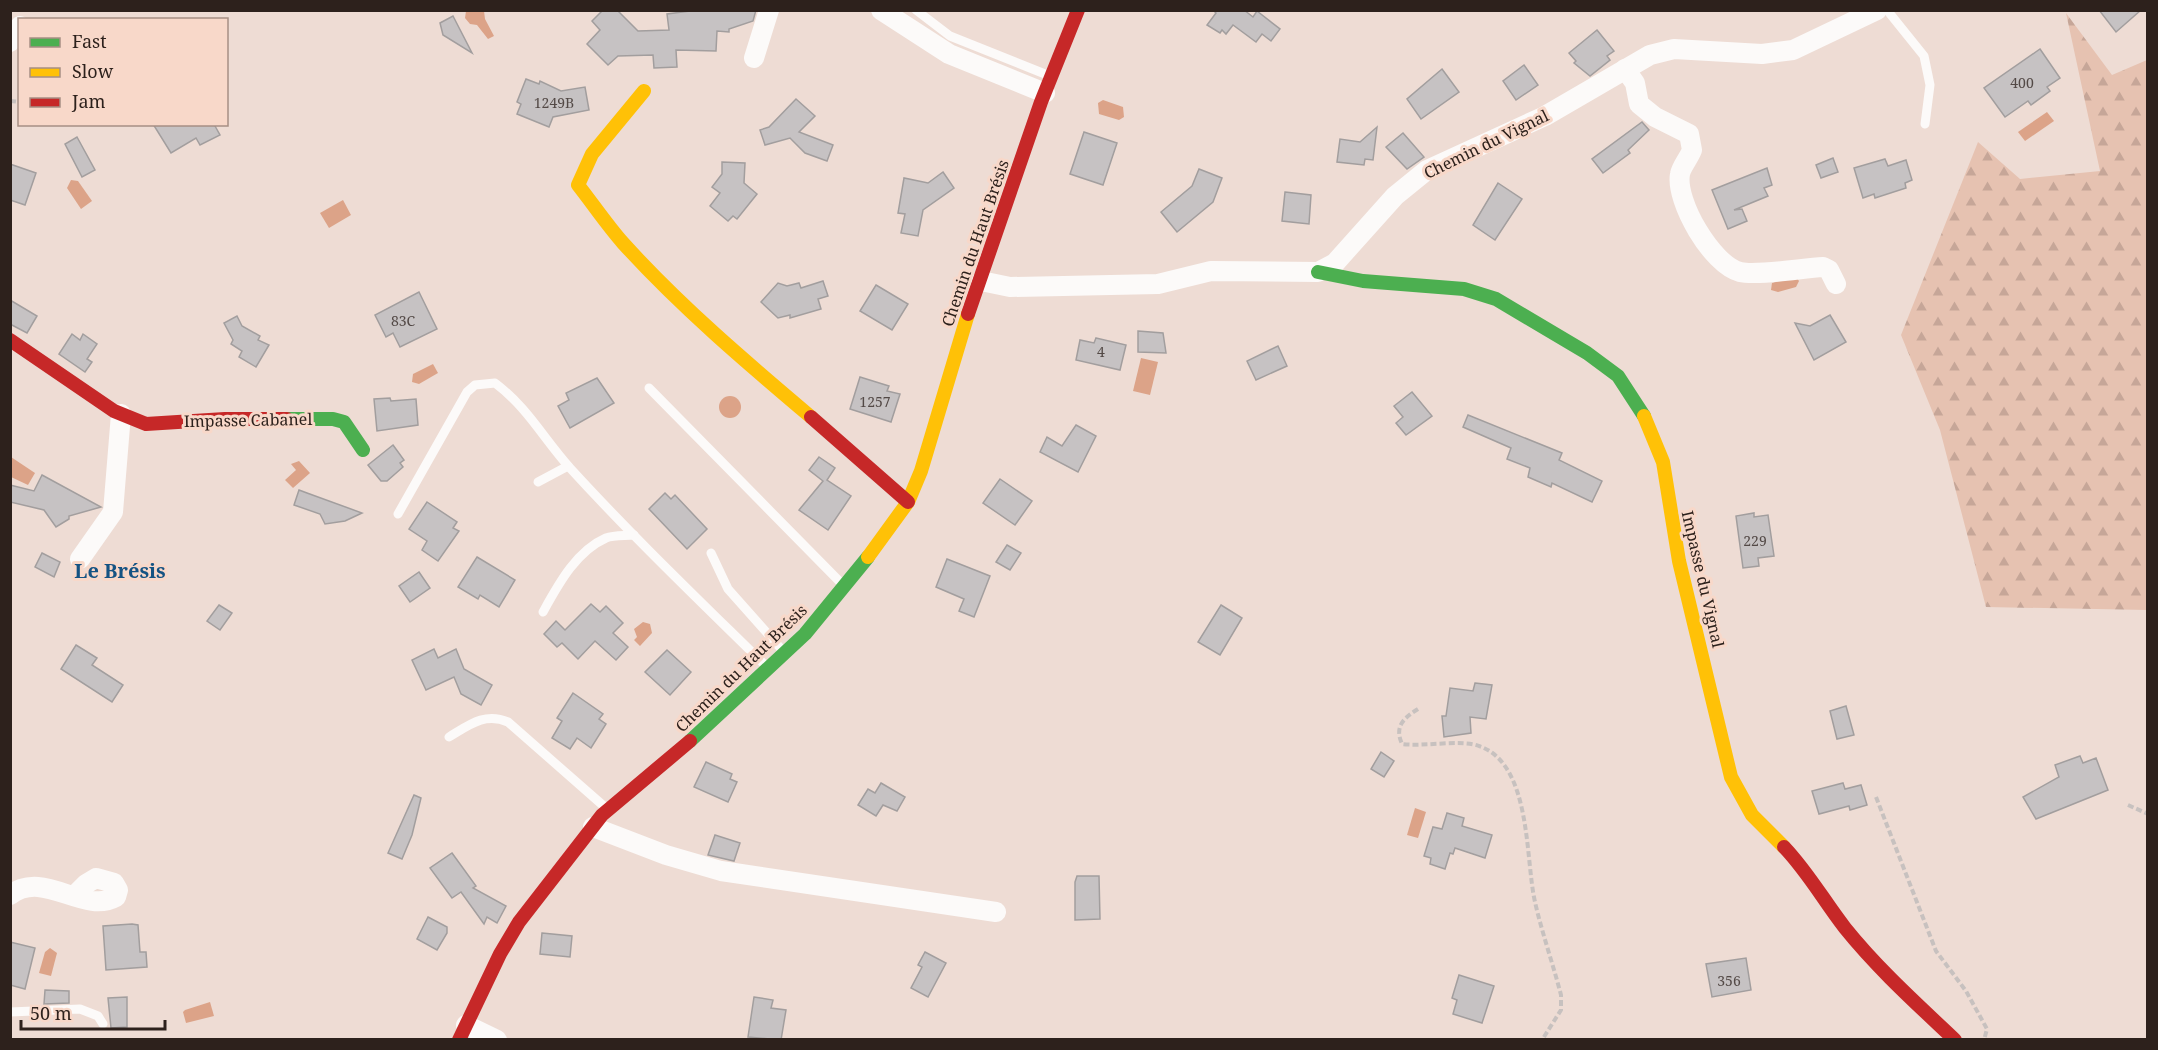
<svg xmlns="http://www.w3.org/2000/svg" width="2158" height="1050" font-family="'Noto Serif',serif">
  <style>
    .forest { fill: url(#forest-firs) }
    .water { fill: #dca388 }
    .building { fill: #c6c2c3; stroke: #a29e9e; stroke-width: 1.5 }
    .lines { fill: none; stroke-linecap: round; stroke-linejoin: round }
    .path { stroke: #c7c1bf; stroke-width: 4; stroke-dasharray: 6 3; stroke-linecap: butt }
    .lane { stroke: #fcfaf9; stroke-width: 9 }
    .street { stroke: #fcfaf9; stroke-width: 20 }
    .fast { stroke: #4caf50; stroke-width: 14 }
    .slow { stroke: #ffc107; stroke-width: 14 }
    .jam { stroke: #c62828; stroke-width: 14 }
    .labels { text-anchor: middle; stroke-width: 6; stroke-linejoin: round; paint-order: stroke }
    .number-label { font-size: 14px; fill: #534946 }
    .street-label { font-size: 16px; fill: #2d211c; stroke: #f8d8c9 }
    .quarter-label { font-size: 20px; font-weight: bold; fill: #155383; stroke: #f8d8c9 }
  </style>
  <defs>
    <pattern id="forest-firs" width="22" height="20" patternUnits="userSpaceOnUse" patternTransform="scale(1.5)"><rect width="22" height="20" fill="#e6c2b1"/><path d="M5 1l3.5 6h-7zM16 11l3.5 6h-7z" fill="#c6a698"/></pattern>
  </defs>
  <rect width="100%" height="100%" fill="#eedcd4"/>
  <!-- forest -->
  <path class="forest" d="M2066 13 2112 75 2147 60V610L1986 607 1940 430 1901 335 1978 142 2020 179 2100 171Z"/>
  <!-- water -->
  <g class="water">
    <path d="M466 11H484L485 19 494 36 488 39 477 25 470 24 465 18Z"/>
    <path d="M1103 100 1123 107 1124 117 1119 120 1099 114 1098 103Z"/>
    <path d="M2047 112 2054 121 2025 141 2018 132Z"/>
    <path d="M71 180 78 181 92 201 81 209 67 188Z"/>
    <path d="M343 200 351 215 329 228 320 213Z"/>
    <path d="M1796 277 1799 281 1796 287 1778 292 1771 290 1772 283Z"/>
    <path d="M1141 358 1158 362 1150 395 1133 391Z"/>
    <path d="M433 364 438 373 419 384 412 382 413 374Z"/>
    <circle cx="730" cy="407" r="11"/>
    <path d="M11 457 35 473 28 485 11 477Z"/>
    <path d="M299 461 310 473 293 488 285 480 296 470 291 464Z"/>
    <path d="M643 622 650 624 652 633 640 646 634 640 637 637 634 629Z"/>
    <path d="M1415 808 1426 812 1418 838 1407 835Z"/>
    <path d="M50 948 57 953 51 976 39 973 45 952Z"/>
    <path d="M210 1002 214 1016 186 1023 183 1012 185 1010Z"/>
  </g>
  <!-- building -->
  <g class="building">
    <path d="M603 10H617L638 31 669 30 667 14 698 10H756L753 21 729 29V32L717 31 716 51 676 50 677 67 654 68 653 55 618 56 608 65 587 44 600 30 592 21Z"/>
    <path d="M1213 10H1244L1253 17 1257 11 1280 29 1271 41 1262 34 1256 42 1233 25 1226 34 1222 30 1220 33 1207 25 1216 13Z"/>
    <path d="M2099 10H2141L2116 32Z"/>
    <path d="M453 16 472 53 443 35 440 23Z"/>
    <path d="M1597 30 1614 51 1607 56 1610 60 1590 76 1574 63 1576 61 1569 53Z"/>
    <path d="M2040 49 2060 78 2047 87 2050 91 2031 105 2028 101 2005 117 1984 88Z"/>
    <path d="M1524 65 1538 85 1516 100 1503 81Z"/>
    <path d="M1442 69 1459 92 1421 119 1407 99Z"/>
    <path d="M526 79 539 84 540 81 561 91 585 87 589 110 553 117 549 127 517 114 521 104 517 102Z"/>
    <path d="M796 99 815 116 799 132 833 145 827 161 805 153 790 138 765 145 760 130 769 127Z"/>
    <path d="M1642 122 1649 130 1628 150 1630 153 1603 173 1592 159Z"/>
    <path d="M153 124H217L215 126 220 135 200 145 196 138 171 153Z"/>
    <path d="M1377 127 1373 160 1365 159 1364 165 1337 162 1340 139 1360 142Z"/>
    <path d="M1084 132 1117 143 1103 185 1070 174Z"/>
    <path d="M1403 133 1424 157 1407 169 1386 147Z"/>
    <path d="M77 137 95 170 82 177 65 144Z"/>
    <path d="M1833 158 1838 172 1821 178 1816 165Z"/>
    <path d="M1885 159 1888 166 1906 160 1912 180 1905 183 1906 188 1875 198 1874 194 1863 198 1854 168Z"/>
    <path d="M722 162 745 163 744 183 757 194 737 219 733 216 728 221 710 206 720 193 712 187 722 174Z"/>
    <path d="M10 164 36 173 25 205 10 200Z"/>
    <path d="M1767 168 1772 185 1764 188 1768 196 1734 210 1742 209 1747 221 1728 229 1712 190Z"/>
    <path d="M1199 169 1222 178 1213 202 1177 232 1161 212 1192 186Z"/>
    <path d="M943 172 954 188 923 210 918 236 901 233 905 214 898 213 904 178 928 183Z"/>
    <path d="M1498 183 1522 199 1495 240 1473 225Z"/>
    <path d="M1285 192 1311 195 1309 224 1282 221Z"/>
    <path d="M823 281 828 296 818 299 821 309 790 318V315L778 318 761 302 778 283 787 286 799 283 801 288Z"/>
    <path d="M876 285 908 304 892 330 860 311Z"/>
    <path d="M419 292 437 329 400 347 393 333 386 337 375 315Z"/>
    <path d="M10 300 37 316 27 333 10 324Z"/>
    <path d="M1830 315 1846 342 1814 360 1795 323 1810 326Z"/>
    <path d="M237 316 242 326 260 336 258 340 269 345 256 367 239 357 242 351 231 344 233 340 224 323Z"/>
    <path d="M1138 331 1163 333 1166 353 1138 352Z"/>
    <path d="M72 334 80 340 83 334 97 344 87 359 92 362 85 372 59 354Z"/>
    <path d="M1096 338 1126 345 1120 370 1076 360 1080 340 1094 343Z"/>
    <path d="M1278 346 1287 366 1256 380 1247 361Z"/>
    <path d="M860 377 889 386 887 391 900 394 891 422 850 409Z"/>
    <path d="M597 378 614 403 570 428 558 406 569 400 566 393Z"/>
    <path d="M1412 392 1432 416 1406 435 1396 423 1403 417 1394 406Z"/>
    <path d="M390 398 391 401 416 399 418 425 377 431 374 399Z"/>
    <path d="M1468 415 1562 453 1559 460 1602 481 1592 502 1552 483 1551 487 1528 477 1530 468 1507 459 1511 448 1463 427Z"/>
    <path d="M1076 425 1096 436 1078 472 1040 452 1047 437 1062 446Z"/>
    <path d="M393 445 404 460 400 463 403 467 387 481H381L368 465Z"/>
    <path d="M819 457 835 468 827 480 851 496 828 530 799 510 823 481 809 470Z"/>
    <path d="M42 475 101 507 69 516V519L56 527 44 510 10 502V485L34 491Z"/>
    <path d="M1000 479 1032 501 1015 525 983 503Z"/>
    <path d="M299 490 307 493 362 513 345 521 325 524 320 514 294 505Z"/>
    <path d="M665 493 671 499 675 495 707 529 687 549 649 509Z"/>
    <path d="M427 502 457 522 453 528 459 531 438 561 422 550 427 541 409 529Z"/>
    <path d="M1754 513V517L1768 515 1774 556 1758 558 1759 566 1743 568 1736 516Z"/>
    <path d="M1007 545 1021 553 1010 570 996 562Z"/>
    <path d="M42 553 60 562 54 577 35 567Z"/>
    <path d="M477 557 515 580 499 607 480 595 478 599 458 587Z"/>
    <path d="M947 559 990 576 974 617 959 611 964 599 936 587Z"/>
    <path d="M419 572 430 588 410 602 399 586Z"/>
    <path d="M591 604 600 612 606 606 623 623 613 633 628 647 616 660 595 641 578 659 562 643 557 647 544 634 556 621 565 630Z"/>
    <path d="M219 605 232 613 220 630 207 621Z"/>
    <path d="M1221 605 1242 618 1220 655 1198 642Z"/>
    <path d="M76 645 97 658 92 665 123 685 112 702 61 669Z"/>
    <path d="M434 649 438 658 456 649 464 669 492 685 481 705 461 694 454 677 426 690 412 660Z"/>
    <path d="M667 650 691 672 670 695 645 672Z"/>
    <path d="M1475 683 1492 685 1486 719 1470 717 1471 733 1444 737 1442 716H1446L1450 688 1473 691Z"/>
    <path d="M573 693 603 714 599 719 606 724 591 748 577 738 570 749 552 738 562 721 557 718Z"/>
    <path d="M1846 706 1854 735 1837 739 1830 711Z"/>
    <path d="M1381 752 1394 761 1384 777 1371 769Z"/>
    <path d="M2080 756 2083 763 2096 758 2108 790 2036 819 2023 797 2059 777 2055 765Z"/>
    <path d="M706 762 732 774 730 779 737 782 728 802 694 787Z"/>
    <path d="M881 783 905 797 897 811 883 805 876 816 858 805 868 789 875 793Z"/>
    <path d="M1843 783 1845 789 1861 785 1867 805 1850 810 1849 806 1819 814 1812 791Z"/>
    <path d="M414 795 421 798 412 835 402 859 388 853Z"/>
    <path d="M1447 813 1464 818 1462 826 1492 835 1485 858 1455 848 1453 854 1450 853 1445 869 1430 864 1431 858 1424 856 1433 827 1442 829Z"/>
    <path d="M715 835 740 843 734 861 708 855Z"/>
    <path d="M452 853 476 886 473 888 506 906 497 923 487 917 484 924 461 892 452 898 430 868Z"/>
    <path d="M1077 876H1099L1100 919 1075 920V882Z"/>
    <path d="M428 917 447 927V933L437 950 417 939Z"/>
    <path d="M132 924 138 925 140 952H146L147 967 106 970 103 926Z"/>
    <path d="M542 933 572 936 570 957 540 954Z"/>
    <path d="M10 942 35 948 25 989 10 985Z"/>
    <path d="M925 952 946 963 928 997 911 988 922 967 918 965Z"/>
    <path d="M1746 958 1751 990 1712 997 1706 964Z"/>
    <path d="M1459 975 1494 986 1482 1023 1453 1014 1457 1000 1452 998Z"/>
    <path d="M45 990 69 991V1003L44 1004Z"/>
    <path d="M127 997V1027L111 1028 108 998Z"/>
    <path d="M754 997 773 1000 771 1008 786 1010 781 1040 748 1037Z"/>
  </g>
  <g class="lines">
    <!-- path -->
    <g class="path">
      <path d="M10 101 20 102"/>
      <path d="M1418 709C1404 718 1394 726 1402 744 1424 747 1461 739 1479 746 1532 764 1525 859 1535 902 1542 933 1553 964 1561 995V1010L1542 1040"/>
      <path d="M1876 797 1936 951 1966 991 1987 1029 1984 1040"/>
      <path d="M2128 805 2148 814"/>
    </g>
    <!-- lane -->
    <g class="lane">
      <path d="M916 10 950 36 1050 76"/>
      <path d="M1887 10 1924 56 1930 85 1925 124"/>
      <path d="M649 388 843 585"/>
      <path d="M538 482 568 466"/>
      <path d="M398 514 467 392 475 385 495 383C528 408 543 438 570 468 633 537 701 602 767 667"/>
      <path d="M711 553 728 589 783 651"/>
      <path d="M543 612C558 585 576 551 606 538 614 535 625 536 634 535"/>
      <path d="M449 737C469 725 485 712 508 722L606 808"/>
      <path d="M10 1012 80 1009 98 1016 103 1024"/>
    </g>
    <!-- street -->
    <g class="street">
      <path d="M881 10 949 54 1045 93"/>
      <path d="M10 42 20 26"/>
      <path d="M754 58 769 10"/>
      <path d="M1625 69 1635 83 1639 104 1655 117 1689 134 1692 150C1689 158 1681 167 1680 174 1675 201 1712 265 1740 272 1757 276 1803 268 1823 267L1829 270 1836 284"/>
      <path d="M981 281 1010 287 1158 284 1211 271 1318 272 1335 263 1395 196 1427 170 1545 116 1650 55 1674 49 1762 54 1793 50 1877 10"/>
      <path d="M80 559 113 512 121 414"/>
      <path d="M593 827 666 855 721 871 996 912"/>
      <path d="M10 895C44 869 83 915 116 897L118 890 114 883 96 878 86 884 74 896"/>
      <path d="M466 1025 497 1040"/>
    </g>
    <!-- fast -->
    <g class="fast">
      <path d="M1318 272 1363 281 1464 289 1496 299 1587 353 1618 376 1644 416"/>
      <path d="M287 419H333L344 422 363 450"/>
      <path d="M690 741 805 634 868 557"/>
    </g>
    <!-- slow -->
    <g class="slow">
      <path d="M644 91 592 154 578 185C593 204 607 225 623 243 680 306 746 362 811 417"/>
      <path d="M1644 416 1663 462 1679 561 1731 777 1752 815 1784 847"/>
      <path d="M868 557 908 502 921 471 968 314"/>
    </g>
    <!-- jam -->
    <g class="jam">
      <path d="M968 314 1041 102 1078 10"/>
      <path d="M10 340 114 411 146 424 225 419H287"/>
      <path d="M811 417 908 502"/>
      <path d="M1784 847C1808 872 1824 901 1845 928 1878 969 1917 1004 1955 1040"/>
      <path d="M459 1040 500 954 519 922 602 815 690 741"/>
    </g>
  </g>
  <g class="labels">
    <!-- number labels -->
    <g class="number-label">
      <text x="2022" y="88">400</text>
      <text x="554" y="108">1249B</text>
      <text x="403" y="326">83C</text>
      <text x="1101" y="357">4</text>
      <text x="875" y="407">1257</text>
      <text x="1755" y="546">229</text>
      <text x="1729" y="986">356</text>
    </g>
    <!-- street labels -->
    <g class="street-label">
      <text transform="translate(1486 144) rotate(-26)" y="6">Chemin du Vignal</text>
      <text transform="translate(975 243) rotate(-71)" y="6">Chemin du Haut Brésis</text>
      <text transform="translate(248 420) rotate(-1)" y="6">Impasse Cabanel</text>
      <text transform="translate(1703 579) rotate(77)" y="6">Impasse du Vignal</text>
      <text transform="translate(741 668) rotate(-44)" y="6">Chemin du Haut Brésis</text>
    </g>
    <!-- quarter labels -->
    <g class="quarter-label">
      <text x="120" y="578">Le Brésis</text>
    </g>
  </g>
  <!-- border -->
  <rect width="2158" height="1050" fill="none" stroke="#2d211c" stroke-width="24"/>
  <!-- legend -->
  <rect x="18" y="18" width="210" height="108" fill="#f8d8c9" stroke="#a78f84" stroke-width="1.5"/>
  <rect x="30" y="38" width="30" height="9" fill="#4caf50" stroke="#a78f84" stroke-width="1.5"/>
  <text x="72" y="48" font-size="18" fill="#2d211c">Fast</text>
  <rect x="30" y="68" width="30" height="9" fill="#ffc107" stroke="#a78f84" stroke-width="1.5"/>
  <text x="72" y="78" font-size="18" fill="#2d211c">Slow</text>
  <rect x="30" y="98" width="30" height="9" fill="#c62828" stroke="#a78f84" stroke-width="1.5"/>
  <text x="72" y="108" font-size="18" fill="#2d211c">Jam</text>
  <!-- scale -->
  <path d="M21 1020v9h144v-9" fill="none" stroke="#2d211c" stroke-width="3"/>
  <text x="30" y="1020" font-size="18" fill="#2d211c" stroke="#f8d8c9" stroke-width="4.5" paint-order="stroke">50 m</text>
</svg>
